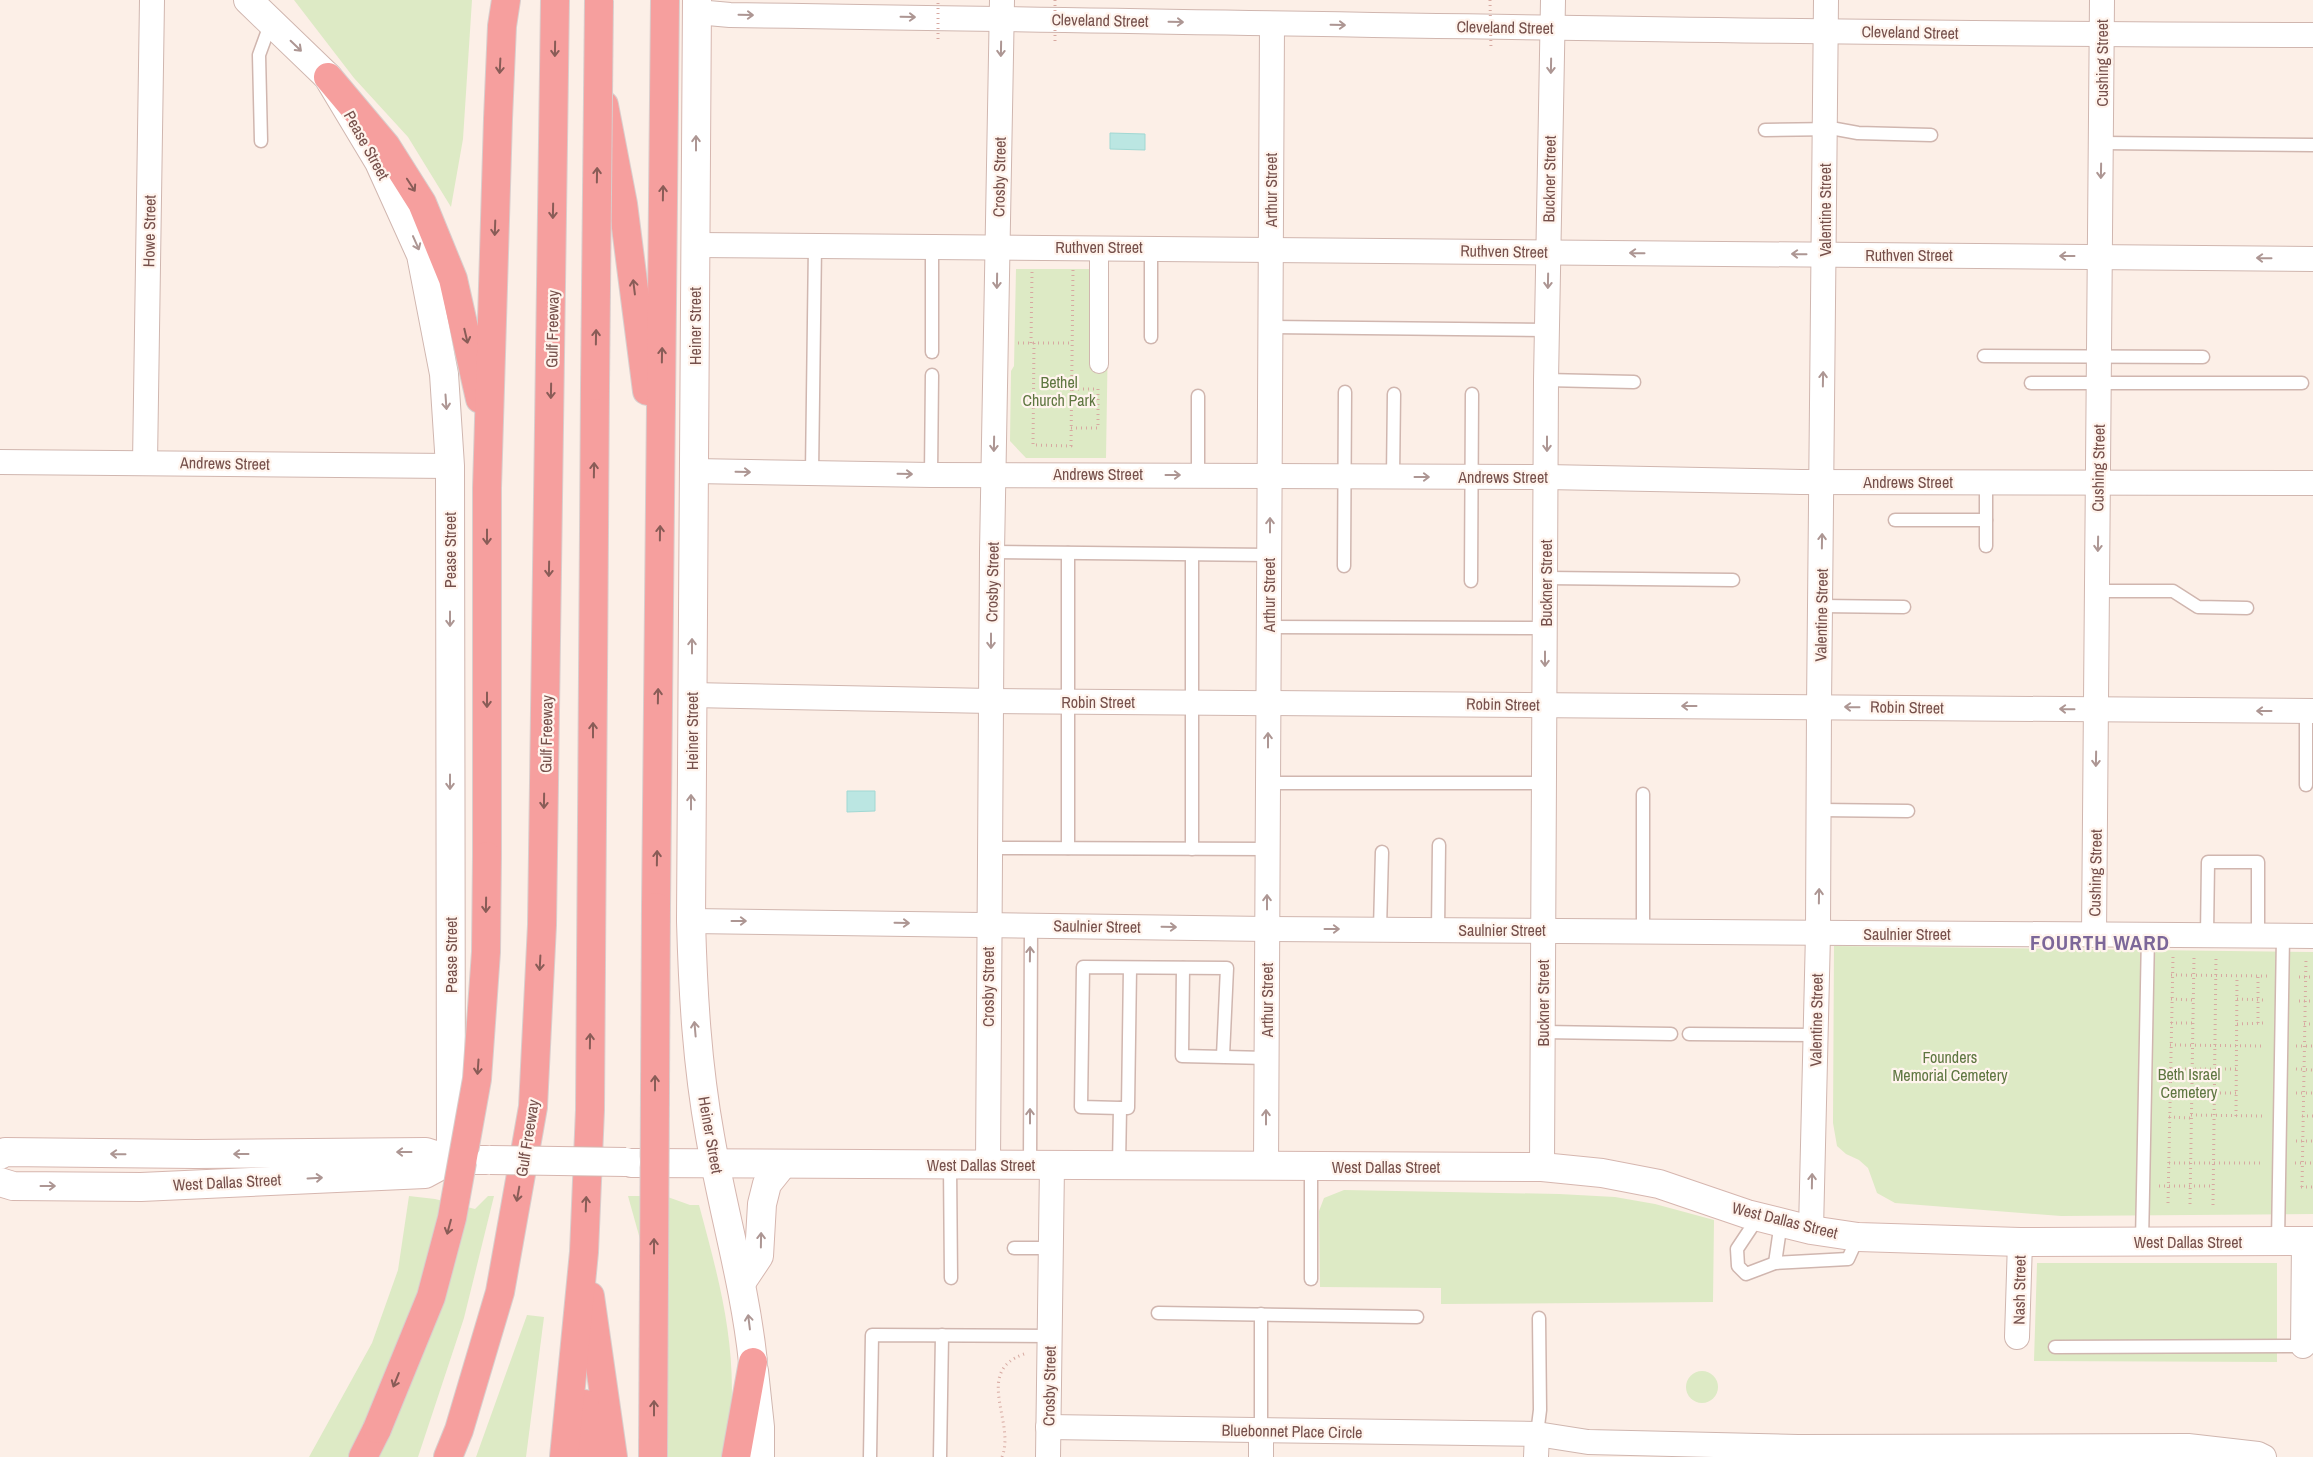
<svg xmlns="http://www.w3.org/2000/svg" width="2313" height="1457" font-family="'Archivo Narrow',sans-serif">
  <style>
    .green { fill: #ddeac5 }
    .water { fill: #bbe6e2; stroke: #a1d8d3 }
    .lines { fill: none; stroke-linecap: round; stroke-linejoin: round }
    .service-casing { stroke: #d0b6af; stroke-width: 15 }
    .pedestrian-casing { stroke: #d0b6af; stroke-width: 20 }
    .minor-casing { stroke: #d0b6af; stroke-width: 26 }
    .tertiary-casing { stroke: #d0b6af; stroke-width: 30 }
    .secondary-casing { stroke: #d6b6af; stroke-width: 30 }
    .motorway-casing { stroke: #d9cecd; stroke-width: 30 }
    .path { stroke: #d7a9a1; stroke-width: 3; stroke-dasharray: 1 4; stroke-linecap: butt }
    .service { stroke: #fff; stroke-width: 12 }
    .pedestrian { stroke: #fff; stroke-width: 18 }
    .minor { stroke: #fff; stroke-width: 24 }
    .tertiary { stroke: #fff; stroke-width: 28 }
    .secondary { stroke: #fff; stroke-width: 28 }
    .motorway { stroke: #f69f9e; stroke-width: 28 }
    .secondary-bridge-casing { stroke: #d6b6af; stroke-width: 30; stroke-linecap: butt }
    .motorway-bridge-casing { stroke: #d9cecd; stroke-width: 30; stroke-linecap: butt }
    .path-bridge { stroke: #d7a9a1; stroke-width: 3; stroke-dasharray: 1 4; stroke-linecap: butt }
    .secondary-bridge { stroke: #fff; stroke-width: 28 }
    .motorway-bridge { stroke: #f69f9e; stroke-width: 28 }
    .oneway { stroke: #ad9693 }
    .oneway2 { stroke: #895c57 }
    .labels { text-anchor: middle; stroke-width: 4.5; stroke-linejoin: round; paint-order: stroke }
    .street-label { font-size: 16px; fill: #76504b; stroke: #fff4ed }
    .park-label { font-size: 16px; fill: #5e7640; stroke: #fff4ed }
    .district-label { font-size: 21px; font-weight: bold; letter-spacing: 1px; fill: #7c6799; stroke: #fff4ed }
  </style>
  <rect width="100%" height="100%" fill="#fcefe7"/>
  <!-- green -->
  <g class="green">
    <path d="M294 0H472L463 139 451 207 408 137 354 78Z"/>
    <path d="M1016 269H1109L1106 458H1026L1010 441 1011 371 1014 366Z"/>
    <path d="M1834 946 2313 952V1214L2061 1216 1895 1203 1877 1193 1868 1168 1859 1160 1846 1154 1837 1146 1833 1123Z"/>
    <path d="M1344 1190 1559 1194 1615 1197 1655 1204 1714 1220 1713 1302 1441 1304V1288L1320 1287 1319 1211 1324 1198Z"/>
    <path d="M409 1196 435 1199 475 1209 488 1196H494L464 1318 418 1457H309L372 1343 398 1270Z"/>
    <path d="M628 1196H665L690 1205H699C723 1294 742 1363 726 1457H664L660 1311Z"/>
    <path d="M2037 1263H2277V1362L2034 1361Z"/>
    <path d="M527 1315 544 1317 526 1457H476Z"/>
    <circle cx="1702" cy="1387" r="16"/>
  </g>
  <!-- water -->
  <g class="water">
    <path d="M1110 133 1145 134V150L1110 149Z"/>
    <path d="M847 791H875V811L847 812Z"/>
  </g>
  <g class="lines">
    <defs>
      <g id="service">
        <path d="M1765 130 1836 129 1858 133 1931 135"/>
        <path d="M261 141 259 55 271 22"/>
        <path d="M2101 143 2313 145"/>
        <path d="M1271 327 1547 330"/>
        <path d="M1151 337V248"/>
        <path d="M932 352V246"/>
        <path d="M1984 356 2203 357"/>
        <path d="M1546 380 1634 382"/>
        <path d="M2031 383H2302"/>
        <path d="M812 473 815 245"/>
        <path d="M931 475 932 375"/>
        <path d="M1198 475V396"/>
        <path d="M1393 477 1394 394"/>
        <path d="M1895 520H1986"/>
        <path d="M1986 546V483"/>
        <path d="M992 552 1269 555"/>
        <path d="M1192 555V849"/>
        <path d="M1344 566 1345 392"/>
        <path d="M1546 578 1733 580"/>
        <path d="M1471 581 1472 394"/>
        <path d="M2097 591H2173L2198 607 2247 608"/>
        <path d="M1821 606 1904 607"/>
        <path d="M1269 627 1545 628"/>
        <path d="M1268 783H1544"/>
        <path d="M2306 785V711"/>
        <path d="M1820 810 1908 811"/>
        <path d="M989 848 1268 849"/>
        <path d="M1068 848V553"/>
        <path d="M1380 929 1382 852"/>
        <path d="M1438 930 1439 845"/>
        <path d="M1643 931V794"/>
        <path d="M2207 935 2208 862H2258V935"/>
        <path d="M1183 968 1182 1056 1267 1058"/>
        <path d="M1543 1032 1671 1034"/>
        <path d="M1689 1034 1816 1035"/>
        <path d="M1120 1108 1081 1107 1083 967 1227 968 1223 1056"/>
        <path d="M950 1165 951 1278"/>
        <path d="M1030 1165 1031 924"/>
        <path d="M1119 1165 1120 1108H1128L1130 968"/>
        <path d="M1759 1216 1737 1249 1738 1266 1746 1274 1775 1263 1848 1259 1858 1237"/>
        <path d="M2278 1241 2283 936"/>
        <path d="M2142 1242 2148 935"/>
        <path d="M1014 1248H1051"/>
        <path d="M1775 1263 1781 1222"/>
        <path d="M1311 1279V1166"/>
        <path d="M1158 1313 1417 1317"/>
        <path d="M2055 1347 2308 1346"/>
        <path d="M1261 1431V1314"/>
        <path d="M1537 1434 1540 1410 1539 1318"/>
        <path d="M870 1457 872 1335 1050 1336"/>
        <path d="M940 1457 942 1335"/>
      </g>
      <path id="pedestrian" d="M1099 364V247"/>
      <g id="minor">
        <path d="M697 12 730 15C1258 22 1785 34 2313 35"/>
        <path d="M696 245 2313 259"/>
        <path d="M0 462 450 466"/>
        <path d="M145 463 152 0"/>
        <path d="M694 471 931 475 1546 477 1801 482 2313 483"/>
        <path d="M692 695 991 701 2313 711"/>
        <path d="M691 921 1267 929 2313 936"/>
        <path d="M2094 935 2102 0"/>
        <path d="M988 1165 992 552 1002 0"/>
        <path d="M1266 1166 1272 24"/>
        <path d="M1542 1167 1546 380 1553 0"/>
        <path d="M1811 1230 1818 933 1819 707 1826 0"/>
        <path d="M2017 1337 2020 1242"/>
        <path d="M2303 1346 2304 1241"/>
        <path d="M1048 1427 1537 1434 1588 1442 1798 1447 2188 1446 2258 1454 2264 1457"/>
        <path d="M1048 1457 1052 1165"/>
        <path d="M1261 1457V1431"/>
        <path d="M1536 1457 1537 1434"/>
      </g>
      <g id="tertiary">
        <path d="M248 0 328 77 379 162 421 255 444 374 450 466 451 1160"/>
        <path d="M754 1371 760 1427V1457"/>
      </g>
      <g id="secondary">
        <path d="M697 0 691 921C693 993 697 1064 710 1136 723 1212 745 1285 753 1362"/>
        <path d="M0 1155 5 1152 196 1154 426 1152 451 1160H486"/>
        <path d="M631 1163 1542 1167 1602 1173 1659 1184 1747 1214 1811 1230 1858 1237 2020 1242 2313 1241"/>
        <path d="M0 1182 13 1186 141 1187 425 1174 451 1160"/>
        <path d="M741 1283 759 1256 762 1204 767 1184 783 1164"/>
      </g>
      <g id="motorway">
        <path d="M328 77 386 146 422 203 453 279 480 399"/>
        <path d="M604 105 623 204 647 391"/>
        <path d="M487 856V488L498 119 502 26 506 0"/>
        <path d="M656 907 665 0"/>
        <path d="M590 1296 613 1457"/>
        <path d="M585 1404V1457"/>
        <path d="M363 1457 377 1429"/>
        <path d="M448 1457 459 1430 500 1292 533 1107 542 925 555 0"/>
        <path d="M564 1457 584 1252 590 1110 595 386"/>
        <path d="M736 1457 753 1362"/>
      </g>
    </defs>
    <!-- service casing -->
    <use href="#service" class="service-casing"/>
    <!-- pedestrian casing -->
    <use href="#pedestrian" class="pedestrian-casing"/>
    <!-- minor casing -->
    <use href="#minor" class="minor-casing"/>
    <!-- tertiary casing -->
    <use href="#tertiary" class="tertiary-casing"/>
    <!-- secondary casing -->
    <use href="#secondary" class="secondary-casing"/>
    <!-- motorway casing -->
    <use href="#motorway" class="motorway-casing"/>
    <!-- path -->
    <g class="path">
      <path d="M1018 343H1072"/>
      <path d="M1031 343 1032 271"/>
      <path d="M1034 343 1033 445 1071 446 1073 270"/>
      <path d="M1071 428H1098V389H1071"/>
      <path d="M2171 975 2267 976"/>
      <path d="M2299 977H2313"/>
      <path d="M2171 999 2193 1000"/>
      <path d="M2237 999 2265 1000"/>
      <path d="M2299 1001H2313"/>
      <path d="M2171 1023H2193"/>
      <path d="M2258 1023V976"/>
      <path d="M2237 1024 2265 1023"/>
      <path d="M2304 1024H2313"/>
      <path d="M2170 1045 2265 1046"/>
      <path d="M2296 1046H2313"/>
      <path d="M2170 1069H2236"/>
      <path d="M2296 1069 2313 1070"/>
      <path d="M2170 1093H2236"/>
      <path d="M2296 1093H2313"/>
      <path d="M2191 1115 2263 1116"/>
      <path d="M2236 1116 2237 976"/>
      <path d="M2302 1116H2313"/>
      <path d="M2169 1117 2191 1118"/>
      <path d="M2296 1141H2313"/>
      <path d="M2169 1163H2263"/>
      <path d="M2295 1163H2313"/>
      <path d="M2159 1186H2212"/>
      <path d="M2301 1187H2313"/>
      <path d="M2302 1187 2306 958"/>
      <path d="M2168 1203 2173 957"/>
      <path d="M2190 1204 2194 957"/>
      <path d="M2213 1205 2216 956"/>
      <path d="M1002 1457C1016 1422 973 1372 1024 1354"/>
    </g>
    <!-- service -->
    <use href="#service" class="service"/>
    <!-- pedestrian -->
    <use href="#pedestrian" class="pedestrian"/>
    <!-- minor -->
    <use href="#minor" class="minor"/>
    <!-- tertiary -->
    <use href="#tertiary" class="tertiary"/>
    <!-- secondary -->
    <use href="#secondary" class="secondary"/>
    <!-- motorway -->
    <use href="#motorway" class="motorway"/>
    <defs>
      <path id="secondary-bridge" d="M490 1160 626 1162"/>
      <g id="motorway-bridge">
        <path d="M595 386 599 0"/>
        <path d="M377 1429 431 1297 452 1218 477 1079 486 952 487 856"/>
        <path d="M653 1457 656 907"/>
      </g>
    </defs>
    <!-- secondary-bridge casing -->
    <use href="#secondary-bridge" class="secondary-bridge-casing"/>
    <!-- motorway-bridge casing -->
    <use href="#motorway-bridge" class="motorway-bridge-casing"/>
    <!-- path-bridge -->
    <g class="path-bridge">
      <path d="M1490 0 1491 50"/>
      <path d="M938 39V0"/>
      <path d="M1055 41V0"/>
    </g>
    <!-- secondary-bridge -->
    <use href="#secondary-bridge" class="secondary-bridge"/>
    <!-- motorway-bridge -->
    <use href="#motorway-bridge" class="motorway-bridge"/>
  </g>
  <!-- one-way arrows -->
  <defs><path id="oneway-shaft" d="M-6 0H5M1.5-3L5.5 0L1.5 3" fill="none" stroke-width="1.6" stroke-linecap="round" stroke-linejoin="round" transform="scale(1.25)"/></defs>
  <g class="oneway">
    <use href="#oneway-shaft" transform="translate(746 15) rotate(1)"/>
    <use href="#oneway-shaft" transform="translate(908 17) rotate(1)"/>
    <use href="#oneway-shaft" transform="translate(1176 22) rotate(1)"/>
    <use href="#oneway-shaft" transform="translate(1338 25) rotate(1)"/>
    <use href="#oneway-shaft" transform="translate(296 46) rotate(44)"/>
    <use href="#oneway-shaft" transform="translate(1001 49) rotate(91)"/>
    <use href="#oneway-shaft" transform="translate(1551 66) rotate(91)"/>
    <use href="#oneway-shaft" transform="translate(696 143) rotate(-90)"/>
    <use href="#oneway-shaft" transform="translate(2101 171) rotate(91)"/>
    <use href="#oneway-shaft" transform="translate(416 243) rotate(66)"/>
    <use href="#oneway-shaft" transform="translate(1637 253) rotate(-179)"/>
    <use href="#oneway-shaft" transform="translate(1799 254) rotate(-179)"/>
    <use href="#oneway-shaft" transform="translate(2067 256) rotate(-180)"/>
    <use href="#oneway-shaft" transform="translate(2264 258) rotate(-179)"/>
    <use href="#oneway-shaft" transform="translate(997 281) rotate(91)"/>
    <use href="#oneway-shaft" transform="translate(1548 281) rotate(91)"/>
    <use href="#oneway-shaft" transform="translate(1823 379) rotate(-89)"/>
    <use href="#oneway-shaft" transform="translate(446 402) rotate(86)"/>
    <use href="#oneway-shaft" transform="translate(994 444) rotate(91)"/>
    <use href="#oneway-shaft" transform="translate(1547 444) rotate(90)"/>
    <use href="#oneway-shaft" transform="translate(743 472) rotate(1)"/>
    <use href="#oneway-shaft" transform="translate(905 474) rotate(1)"/>
    <use href="#oneway-shaft" transform="translate(1173 475)"/>
    <use href="#oneway-shaft" transform="translate(1422 477)"/>
    <use href="#oneway-shaft" transform="translate(1270 525) rotate(-90)"/>
    <use href="#oneway-shaft" transform="translate(1822 541) rotate(-89)"/>
    <use href="#oneway-shaft" transform="translate(2098 544) rotate(91)"/>
    <use href="#oneway-shaft" transform="translate(450 619) rotate(90)"/>
    <use href="#oneway-shaft" transform="translate(991 641) rotate(90)"/>
    <use href="#oneway-shaft" transform="translate(692 646) rotate(-90)"/>
    <use href="#oneway-shaft" transform="translate(1545 659) rotate(90)"/>
    <use href="#oneway-shaft" transform="translate(1689 706) rotate(-180)"/>
    <use href="#oneway-shaft" transform="translate(1852 707) rotate(-179)"/>
    <use href="#oneway-shaft" transform="translate(2067 709) rotate(-179)"/>
    <use href="#oneway-shaft" transform="translate(2264 711) rotate(-180)"/>
    <use href="#oneway-shaft" transform="translate(1268 740) rotate(-90)"/>
    <use href="#oneway-shaft" transform="translate(2096 759) rotate(91)"/>
    <use href="#oneway-shaft" transform="translate(450 782) rotate(90)"/>
    <use href="#oneway-shaft" transform="translate(691 802) rotate(-90)"/>
    <use href="#oneway-shaft" transform="translate(1819 896) rotate(-89)"/>
    <use href="#oneway-shaft" transform="translate(1267 902) rotate(-90)"/>
    <use href="#oneway-shaft" transform="translate(739 921)"/>
    <use href="#oneway-shaft" transform="translate(902 923) rotate(1)"/>
    <use href="#oneway-shaft" transform="translate(1169 927) rotate(1)"/>
    <use href="#oneway-shaft" transform="translate(1332 929)"/>
    <use href="#oneway-shaft" transform="translate(1030 954) rotate(-89)"/>
    <use href="#oneway-shaft" transform="translate(695 1029) rotate(-95)"/>
    <use href="#oneway-shaft" transform="translate(1030 1116) rotate(-90)"/>
    <use href="#oneway-shaft" transform="translate(1266 1117) rotate(-90)"/>
    <use href="#oneway-shaft" transform="translate(404 1152) rotate(180)"/>
    <use href="#oneway-shaft" transform="translate(118 1154) rotate(-179)"/>
    <use href="#oneway-shaft" transform="translate(241 1154) rotate(180)"/>
    <use href="#oneway-shaft" transform="translate(315 1178) rotate(-3)"/>
    <use href="#oneway-shaft" transform="translate(1812 1181) rotate(-89)"/>
    <use href="#oneway-shaft" transform="translate(48 1186)"/>
    <use href="#oneway-shaft" transform="translate(761 1240) rotate(-89)"/>
    <use href="#oneway-shaft" transform="translate(749 1322) rotate(-97)"/>
  </g>
  <g class="oneway2">
    <use href="#oneway-shaft" transform="translate(555 49) rotate(91)"/>
    <use href="#oneway-shaft" transform="translate(500 66) rotate(93)"/>
    <use href="#oneway-shaft" transform="translate(597 175) rotate(-89)"/>
    <use href="#oneway-shaft" transform="translate(411 185) rotate(57)"/>
    <use href="#oneway-shaft" transform="translate(663 193) rotate(-89)"/>
    <use href="#oneway-shaft" transform="translate(553 211) rotate(91)"/>
    <use href="#oneway-shaft" transform="translate(495 228) rotate(92)"/>
    <use href="#oneway-shaft" transform="translate(634 287) rotate(-97)"/>
    <use href="#oneway-shaft" transform="translate(466 336) rotate(77)"/>
    <use href="#oneway-shaft" transform="translate(596 337) rotate(-89)"/>
    <use href="#oneway-shaft" transform="translate(662 355) rotate(-89)"/>
    <use href="#oneway-shaft" transform="translate(551 391) rotate(91)"/>
    <use href="#oneway-shaft" transform="translate(594 470) rotate(-89)"/>
    <use href="#oneway-shaft" transform="translate(660 533) rotate(-89)"/>
    <use href="#oneway-shaft" transform="translate(487 537) rotate(90)"/>
    <use href="#oneway-shaft" transform="translate(549 569) rotate(91)"/>
    <use href="#oneway-shaft" transform="translate(658 696) rotate(-89)"/>
    <use href="#oneway-shaft" transform="translate(487 700) rotate(90)"/>
    <use href="#oneway-shaft" transform="translate(593 730) rotate(-90)"/>
    <use href="#oneway-shaft" transform="translate(544 801) rotate(91)"/>
    <use href="#oneway-shaft" transform="translate(657 858) rotate(-89)"/>
    <use href="#oneway-shaft" transform="translate(486 905) rotate(91)"/>
    <use href="#oneway-shaft" transform="translate(540 963) rotate(93)"/>
    <use href="#oneway-shaft" transform="translate(590 1041) rotate(-89)"/>
    <use href="#oneway-shaft" transform="translate(478 1067) rotate(94)"/>
    <use href="#oneway-shaft" transform="translate(655 1083) rotate(-90)"/>
    <use href="#oneway-shaft" transform="translate(518 1194) rotate(100)"/>
    <use href="#oneway-shaft" transform="translate(586 1204) rotate(-88)"/>
    <use href="#oneway-shaft" transform="translate(449 1227) rotate(105)"/>
    <use href="#oneway-shaft" transform="translate(654 1246) rotate(-90)"/>
    <use href="#oneway-shaft" transform="translate(396 1380) rotate(112)"/>
    <use href="#oneway-shaft" transform="translate(654 1408) rotate(-90)"/>
  </g>
  <g class="labels">
    <!-- street labels -->
    <g class="street-label">
      <text transform="translate(1100 20) rotate(1)" y="6">Cleveland Street</text>
      <text transform="translate(1505 27) rotate(1)" y="6">Cleveland Street</text>
      <text transform="translate(1910 32) rotate(1)" y="6">Cleveland Street</text>
      <text transform="translate(2102 63) rotate(-90)" y="6">Cushing Street</text>
      <text transform="translate(367 145) rotate(61)" y="6">Pease Street</text>
      <text transform="translate(999 177) rotate(-89)" y="6">Crosby Street</text>
      <text transform="translate(1549 179) rotate(-89)" y="6">Buckner Street</text>
      <text transform="translate(1271 190) rotate(-90)" y="6">Arthur Street</text>
      <text transform="translate(1825 210) rotate(-90)" y="6">Valentine Street</text>
      <text transform="translate(149 231) rotate(-89)" y="6">Howe Street</text>
      <text x="1099" y="253">Ruthven Street</text>
      <text transform="translate(1504 251) rotate(1)" y="6">Ruthven Street</text>
      <text x="1909" y="261">Ruthven Street</text>
      <text transform="translate(695 326) rotate(-90)" y="6">Heiner Street</text>
      <text transform="translate(552 329) rotate(-89)" y="6">Gulf Freeway</text>
      <text transform="translate(225 463) rotate(1)" y="6">Andrews Street</text>
      <text transform="translate(2098 468) rotate(-89)" y="6">Cushing Street</text>
      <text x="1098" y="480">Andrews Street</text>
      <text x="1503" y="483">Andrews Street</text>
      <text x="1908" y="488">Andrews Street</text>
      <text transform="translate(450 550) rotate(-90)" y="6">Pease Street</text>
      <text transform="translate(992 582) rotate(-89)" y="6">Crosby Street</text>
      <text transform="translate(1546 583) rotate(-90)" y="6">Buckner Street</text>
      <text transform="translate(1269 595) rotate(-90)" y="6">Arthur Street</text>
      <text transform="translate(1821 615) rotate(-89)" y="6">Valentine Street</text>
      <text x="1098" y="708">Robin Street</text>
      <text transform="translate(1503 704) rotate(1)" y="6">Robin Street</text>
      <text transform="translate(1907 707) rotate(1)" y="6">Robin Street</text>
      <text transform="translate(692 731) rotate(-90)" y="6">Heiner Street</text>
      <text transform="translate(546 734) rotate(-89)" y="6">Gulf Freeway</text>
      <text transform="translate(2095 873) rotate(-89)" y="6">Cushing Street</text>
      <text transform="translate(1097 926) rotate(1)" y="6">Saulnier Street</text>
      <text x="1502" y="936">Saulnier Street</text>
      <text x="1907" y="940">Saulnier Street</text>
      <text transform="translate(451 955) rotate(-90)" y="6">Pease Street</text>
      <text transform="translate(988 987) rotate(-90)" y="6">Crosby Street</text>
      <text transform="translate(1267 1000) rotate(-90)" y="6">Arthur Street</text>
      <text transform="translate(1543 1003) rotate(-90)" y="6">Buckner Street</text>
      <text transform="translate(1816 1020) rotate(-89)" y="6">Valentine Street</text>
      <text transform="translate(711 1135) rotate(80)" y="6">Heiner Street</text>
      <text transform="translate(527 1138) rotate(-81)" y="6">Gulf Freeway</text>
      <text x="981" y="1171">West Dallas Street</text>
      <text x="1386" y="1173">West Dallas Street</text>
      <text transform="translate(227 1182) rotate(-3)" y="6">West Dallas Street</text>
      <text transform="translate(1785 1220) rotate(14)" y="6">West Dallas Street</text>
      <text x="2188" y="1248">West Dallas Street</text>
      <text transform="translate(2019 1290) rotate(-89)" y="6">Nash Street</text>
      <text transform="translate(1049 1386) rotate(-89)" y="6">Crosby Street</text>
      <text transform="translate(1292 1431) rotate(1)" y="6">Bluebonnet Place Circle</text>
    </g>
    <!-- park labels -->
    <g class="park-label">
      <text x="1059" y="388">Bethel<tspan x="1059" dy="18">Church Park</tspan></text>
      <text x="1950" y="1063">Founders<tspan x="1950" dy="18">Memorial Cemetery</tspan></text>
      <text x="2189" y="1080">Beth Israel<tspan x="2189" dy="18">Cemetery</tspan></text>
    </g>
    <!-- district labels -->
    <g class="district-label">
      <text x="2100" y="950">FOURTH WARD</text>
    </g>
  </g>
</svg>
